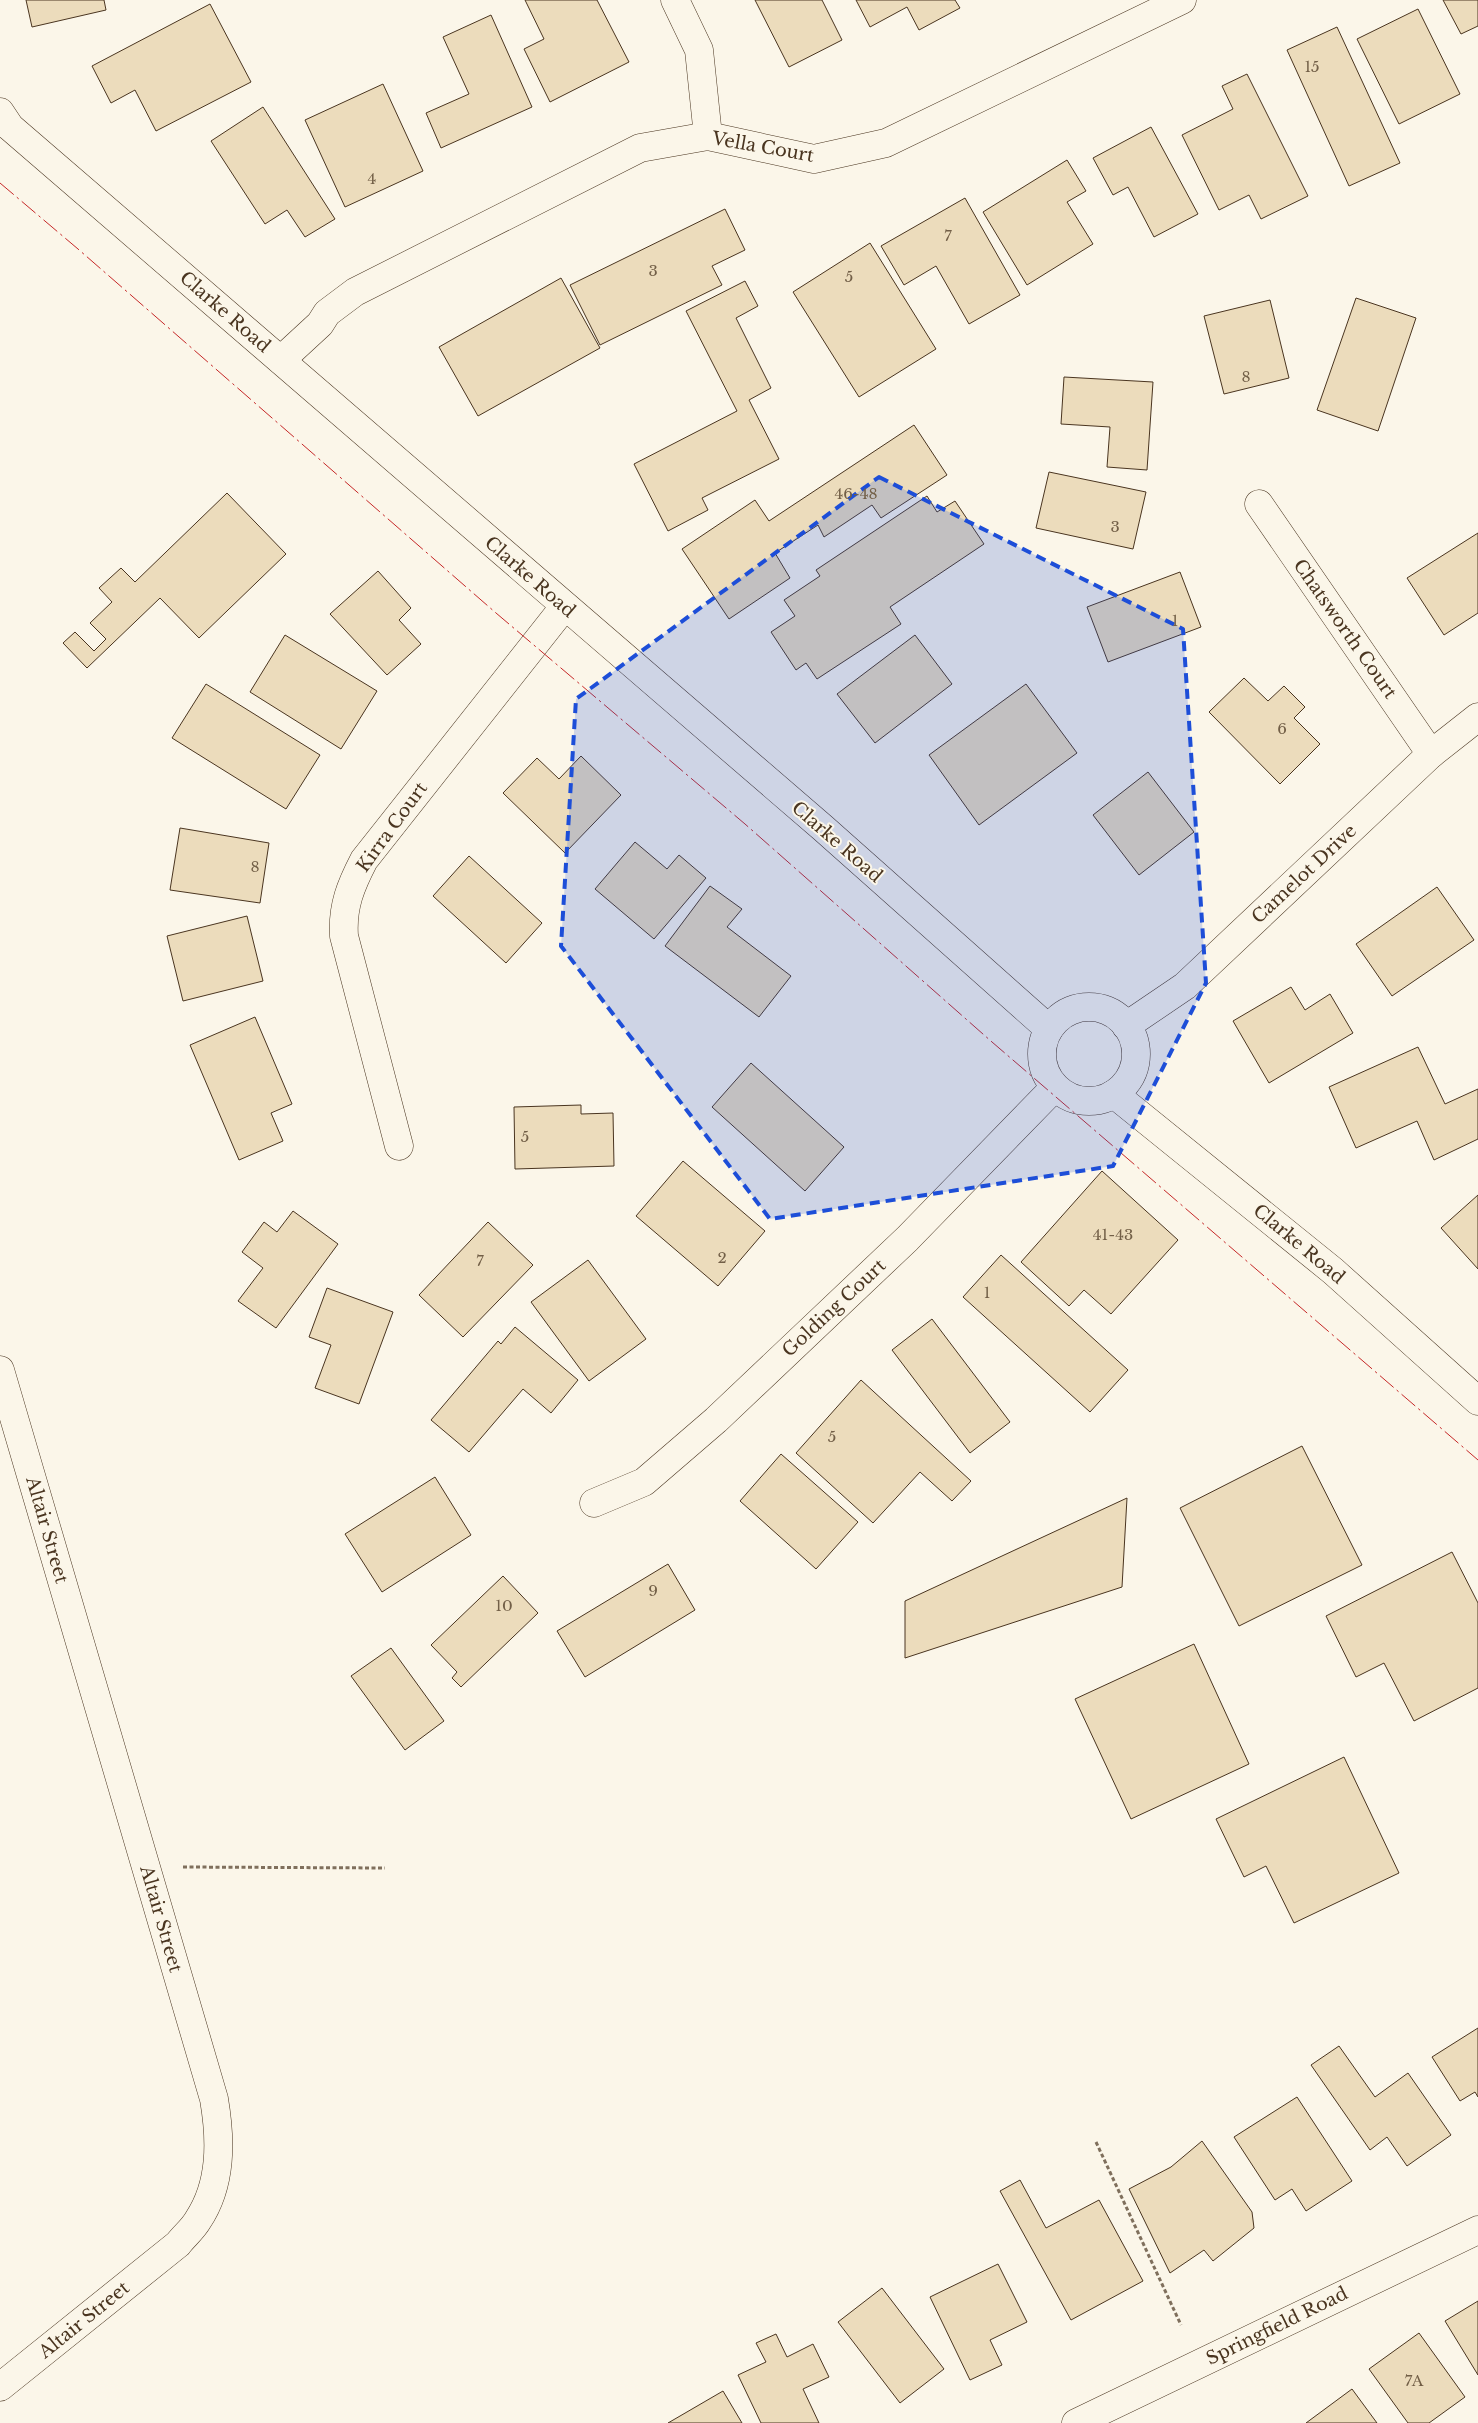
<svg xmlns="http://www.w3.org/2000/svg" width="1478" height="2423" font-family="'Libre Baskerville',serif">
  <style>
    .building { fill: #ecdcbc; stroke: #4a3520 }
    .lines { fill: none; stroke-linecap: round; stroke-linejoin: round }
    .minor-casing { stroke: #4a3520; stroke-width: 29 }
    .major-casing { stroke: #4a3520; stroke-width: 29 }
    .path { stroke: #7f6f5c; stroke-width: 3; stroke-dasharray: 4 2.5; stroke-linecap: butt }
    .minor { stroke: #fbf6e9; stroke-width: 28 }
    .major { stroke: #fbf6e9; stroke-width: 28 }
    .power { stroke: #c62828; stroke-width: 1; stroke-dasharray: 18 4 2.5 4; stroke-linecap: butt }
    .marked { fill: #1d4ed8; fill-opacity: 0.2; stroke: #1d4ed8; stroke-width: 4; stroke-dasharray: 10 6; stroke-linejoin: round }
    .labels { text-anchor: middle; stroke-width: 4; stroke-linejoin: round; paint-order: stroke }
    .number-label { font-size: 15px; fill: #725f47 }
    .street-label { font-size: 18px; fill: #4a3520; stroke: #fbf6e9 }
  </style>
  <rect width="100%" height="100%" fill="#fbf6e9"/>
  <!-- building -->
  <g class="building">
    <path d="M26 0H104L106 10 32 27Z"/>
    <path d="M525 0H597L629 62 550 102 524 49 544 39Z"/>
    <path d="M755 0H822L842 40 789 67Z"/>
    <path d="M856 0H955L960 8 919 30 907 7 870 27Z"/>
    <path d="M1443 0H1478V26L1461 34Z"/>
    <path d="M210 4 251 82 156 131 135 90 111 103 92 66Z"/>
    <path d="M1418 9 1460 94 1399 124 1357 39Z"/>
    <path d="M491 15 532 107 441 148 426 113 469 94 443 37Z"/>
    <path d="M1337 27 1400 163 1349 186 1287 50Z"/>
    <path d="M1247 74 1308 196 1261 219 1249 195 1219 210 1182 135 1233 109 1222 86Z"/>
    <path d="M383 84 423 171 345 207 305 120Z"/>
    <path d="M263 107 335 219 305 237 287 210 265 224 211 141Z"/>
    <path d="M1151 127 1198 214 1154 237 1128 187 1113 195 1093 158Z"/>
    <path d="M1067 160 1086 191 1067 202 1093 244 1027 285 983 212Z"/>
    <path d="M965 198 1020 295 969 324 936 266 904 285 881 246Z"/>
    <path d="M725 209 745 250 712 266 722 285 600 345 570 285Z"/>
    <path d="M870 243 936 349 859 397 793 292Z"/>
    <path d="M561 278 600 348 478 416 439 347Z"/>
    <path d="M745 281 758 306 736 318 771 388 749 400 779 459 702 498 708 510 668 531 634 464 737 411 686 311Z"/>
    <path d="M1356 298 1416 318 1378 431 1317 410Z"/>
    <path d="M1270 300 1289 378 1224 394 1204 316Z"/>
    <path d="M1064 377 1153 382 1147 470 1107 467 1110 427 1061 424Z"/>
    <path d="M914 425 947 475 881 518 872 505 824 537 818 525 775 553 790 578 729 619 682 549 755 500 769 521Z"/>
    <path d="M1049 472 1146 492 1133 549 1036 528Z"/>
    <path d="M227 493 286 554 199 638 160 598 87 668 63 643 75 632 94 651 106 639 90 623 112 602 99 588 121 568 135 582Z"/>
    <path d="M927 496 937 512 955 501 984 544 890 607 901 624 817 679 806 663 796 670 771 632 795 616 784 600 820 576 816 570Z"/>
    <path d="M1478 533V613L1444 635 1407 578Z"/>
    <path d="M378 571 411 608 399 620 421 644 387 675 330 614Z"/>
    <path d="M1180 572 1201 627 1108 662 1087 607Z"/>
    <path d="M285 635 377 691 341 749 250 692Z"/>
    <path d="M915 635 952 684 875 743 837 694Z"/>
    <path d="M1244 678 1268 701 1284 686 1305 707 1294 718 1320 744 1280 784 1209 712Z"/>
    <path d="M206 684 320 755 286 809 172 738Z"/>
    <path d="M1026 684 1077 753 979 825 929 755Z"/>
    <path d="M581 756 621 795 565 853 503 793 537 758 559 779Z"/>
    <path d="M1148 772 1194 832 1139 875 1093 815Z"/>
    <path d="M180 828 269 843 260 903 170 890Z"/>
    <path d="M635 842 667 869 679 855 706 878 654 939 595 889Z"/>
    <path d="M469 856 542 923 506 963 433 896Z"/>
    <path d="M710 886 742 909 727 927 791 976 759 1017 665 946Z"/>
    <path d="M1437 887 1474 940 1392 996 1356 944Z"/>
    <path d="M247 916 263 981 183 1001 167 936Z"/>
    <path d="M1291 987 1305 1010 1330 994 1353 1033 1269 1083 1233 1021Z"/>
    <path d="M255 1017 292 1104 271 1113 283 1141 239 1160 190 1045Z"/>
    <path d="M1418 1047 1445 1104 1478 1089V1139L1434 1160 1417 1121 1356 1148 1329 1087Z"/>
    <path d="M751 1063 844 1147 805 1191 712 1107Z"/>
    <path d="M581 1105V1114L613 1113 614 1166 515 1169 514 1107Z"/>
    <path d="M683 1161 765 1231 718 1286 636 1216Z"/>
    <path d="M1102 1171 1178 1240 1111 1314 1084 1290 1069 1306 1021 1262Z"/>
    <path d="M1478 1195V1269L1441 1228Z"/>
    <path d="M293 1211 338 1244 276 1328 238 1301 263 1268 242 1252 264 1222 277 1232Z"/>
    <path d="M488 1222 533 1265 463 1337 419 1295Z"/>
    <path d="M1001 1255 1128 1370 1090 1412 963 1297Z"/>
    <path d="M588 1260 646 1339 589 1381 531 1302Z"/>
    <path d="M327 1288 393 1312 359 1404 315 1388 331 1345 309 1337Z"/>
    <path d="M932 1319 1010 1422 970 1453 892 1350Z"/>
    <path d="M515 1327 578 1380 551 1413 523 1389 469 1452 431 1420 498 1341 501 1344Z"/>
    <path d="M861 1380 971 1481 952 1501 920 1472 873 1523 796 1453Z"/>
    <path d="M1302 1446 1362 1565 1239 1626 1180 1508Z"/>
    <path d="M781 1454 858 1522 816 1569 740 1501Z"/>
    <path d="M435 1477 471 1535 382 1592 345 1534Z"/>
    <path d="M1127 1498 1122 1587 905 1658V1601Z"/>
    <path d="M1452 1552 1478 1603V1688L1414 1721 1384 1663 1356 1677 1326 1616Z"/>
    <path d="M668 1564 695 1610 585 1677 557 1631Z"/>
    <path d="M503 1576 538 1613 461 1687 452 1678 457 1672 431 1645Z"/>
    <path d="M1194 1644 1249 1764 1131 1819 1075 1699Z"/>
    <path d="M391 1648 444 1721 405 1750 351 1676Z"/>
    <path d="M1344 1757 1399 1873 1294 1923 1266 1866 1244 1877 1216 1819Z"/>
    <path d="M1478 2028V2097L1475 2092 1460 2101 1432 2057Z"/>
    <path d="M1339 2046 1375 2097 1408 2073 1451 2135 1407 2166 1387 2137 1370 2150 1311 2065Z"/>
    <path d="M1297 2097 1352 2181 1306 2211 1292 2189 1275 2200 1234 2137Z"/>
    <path d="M1202 2141 1252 2212 1254 2228 1213 2261 1204 2250 1170 2273 1129 2189 1171 2167Z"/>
    <path d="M1020 2180 1046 2228 1099 2200 1143 2281 1071 2320 1000 2191Z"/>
    <path d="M998 2264 1027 2322 990 2340 1002 2365 970 2380 930 2297Z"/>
    <path d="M882 2288 944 2369 900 2403 838 2322Z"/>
    <path d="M1478 2301V2375L1445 2321Z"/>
    <path d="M1419 2333 1465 2397 1429 2423H1408L1369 2369Z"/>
    <path d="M776 2334 787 2357 813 2344 829 2377 803 2389 819 2423H761L738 2375 766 2362 756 2343Z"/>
    <path d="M1352 2389 1377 2423H1306Z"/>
    <path d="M723 2391 742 2423H668Z"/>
  </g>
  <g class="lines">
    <defs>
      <g id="minor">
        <path d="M675 0 699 50 708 136"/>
        <path d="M281 360 320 324 327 313 355 292 640 148 708 136 814 159 886 143 1182 0"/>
        <path d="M1259 504 1431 754"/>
        <path d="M1126 1026 1185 986 1431 754 1478 717"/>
        <path d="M399 1146 344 936C342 906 351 885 364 860L564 607"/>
        <path d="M0 1370 214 2099C221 2140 222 2184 198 2220 193 2229 184 2236 178 2244L0 2387"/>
        <path d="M594 1503 644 1482 716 1420 907 1239 1055 1087"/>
        <path d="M1076 2423 1478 2230"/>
      </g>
      <g id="major">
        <path d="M0 112 10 127 823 828 1049 1029"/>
        <circle cx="1089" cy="1054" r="47"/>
        <path d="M1114 1094 1333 1271 1478 1401"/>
      </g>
    </defs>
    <!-- minor casing -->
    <use href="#minor" class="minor-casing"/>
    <!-- major casing -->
    <use href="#major" class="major-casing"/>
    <!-- path -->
    <g class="path">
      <path d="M183 1867 385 1868"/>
      <path d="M1096 2142 1181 2325"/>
    </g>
    <!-- minor -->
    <use href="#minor" class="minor"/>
    <!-- major -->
    <use href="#major" class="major"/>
    <!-- power -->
    <path class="power" d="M0 183 78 249 496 613 745 824 992 1042 1478 1460"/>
  </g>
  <!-- marked area -->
  <path class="marked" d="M879 477 1183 629 1206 983 1113 1166 770 1219 561 946 576 699Z"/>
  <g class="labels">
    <!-- number labels -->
    <g class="number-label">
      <text x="1312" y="72">15</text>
      <text x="372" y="184">4</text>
      <text x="948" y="241">7</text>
      <text x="653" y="276">3</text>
      <text x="849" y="282">5</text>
      <text x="1246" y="382">8</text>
      <text x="856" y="499">46-48</text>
      <text x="1115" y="532">3</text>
      <text x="1175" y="626">1</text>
      <text x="1282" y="734">6</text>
      <text x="255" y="872">8</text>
      <text x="525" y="1142">5</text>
      <text x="1113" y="1240">41-43</text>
      <text x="722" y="1263">2</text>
      <text x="480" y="1266">7</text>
      <text x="987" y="1298">1</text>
      <text x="832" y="1442">5</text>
      <text x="653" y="1596">9</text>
      <text x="504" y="1611">10</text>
      <text x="1414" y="2386">7A</text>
    </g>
    <!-- street labels -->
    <g class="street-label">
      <text transform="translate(763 147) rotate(10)" y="6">Vella Court</text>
      <text transform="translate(225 312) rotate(41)" y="6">Clarke Road</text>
      <text transform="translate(530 577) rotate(41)" y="6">Clarke Road</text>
      <text transform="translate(1345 629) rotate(55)" y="6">Chatsworth Court</text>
      <text transform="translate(392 827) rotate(-54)" y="6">Kirra Court</text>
      <text transform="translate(837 842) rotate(41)" y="6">Clarke Road</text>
      <text transform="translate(1304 874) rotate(-43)" y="6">Camelot Drive</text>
      <text transform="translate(1299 1244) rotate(40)" y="6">Clarke Road</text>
      <text transform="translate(834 1308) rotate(-43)" y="6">Golding Court</text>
      <text transform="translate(47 1530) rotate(74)" y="6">Altair Street</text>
      <text transform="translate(161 1919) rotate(74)" y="6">Altair Street</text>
      <text transform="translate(84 2320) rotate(-39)" y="6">Altair Street</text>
      <text transform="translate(1277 2326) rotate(-26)" y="6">Springfield Road</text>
    </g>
  </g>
</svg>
